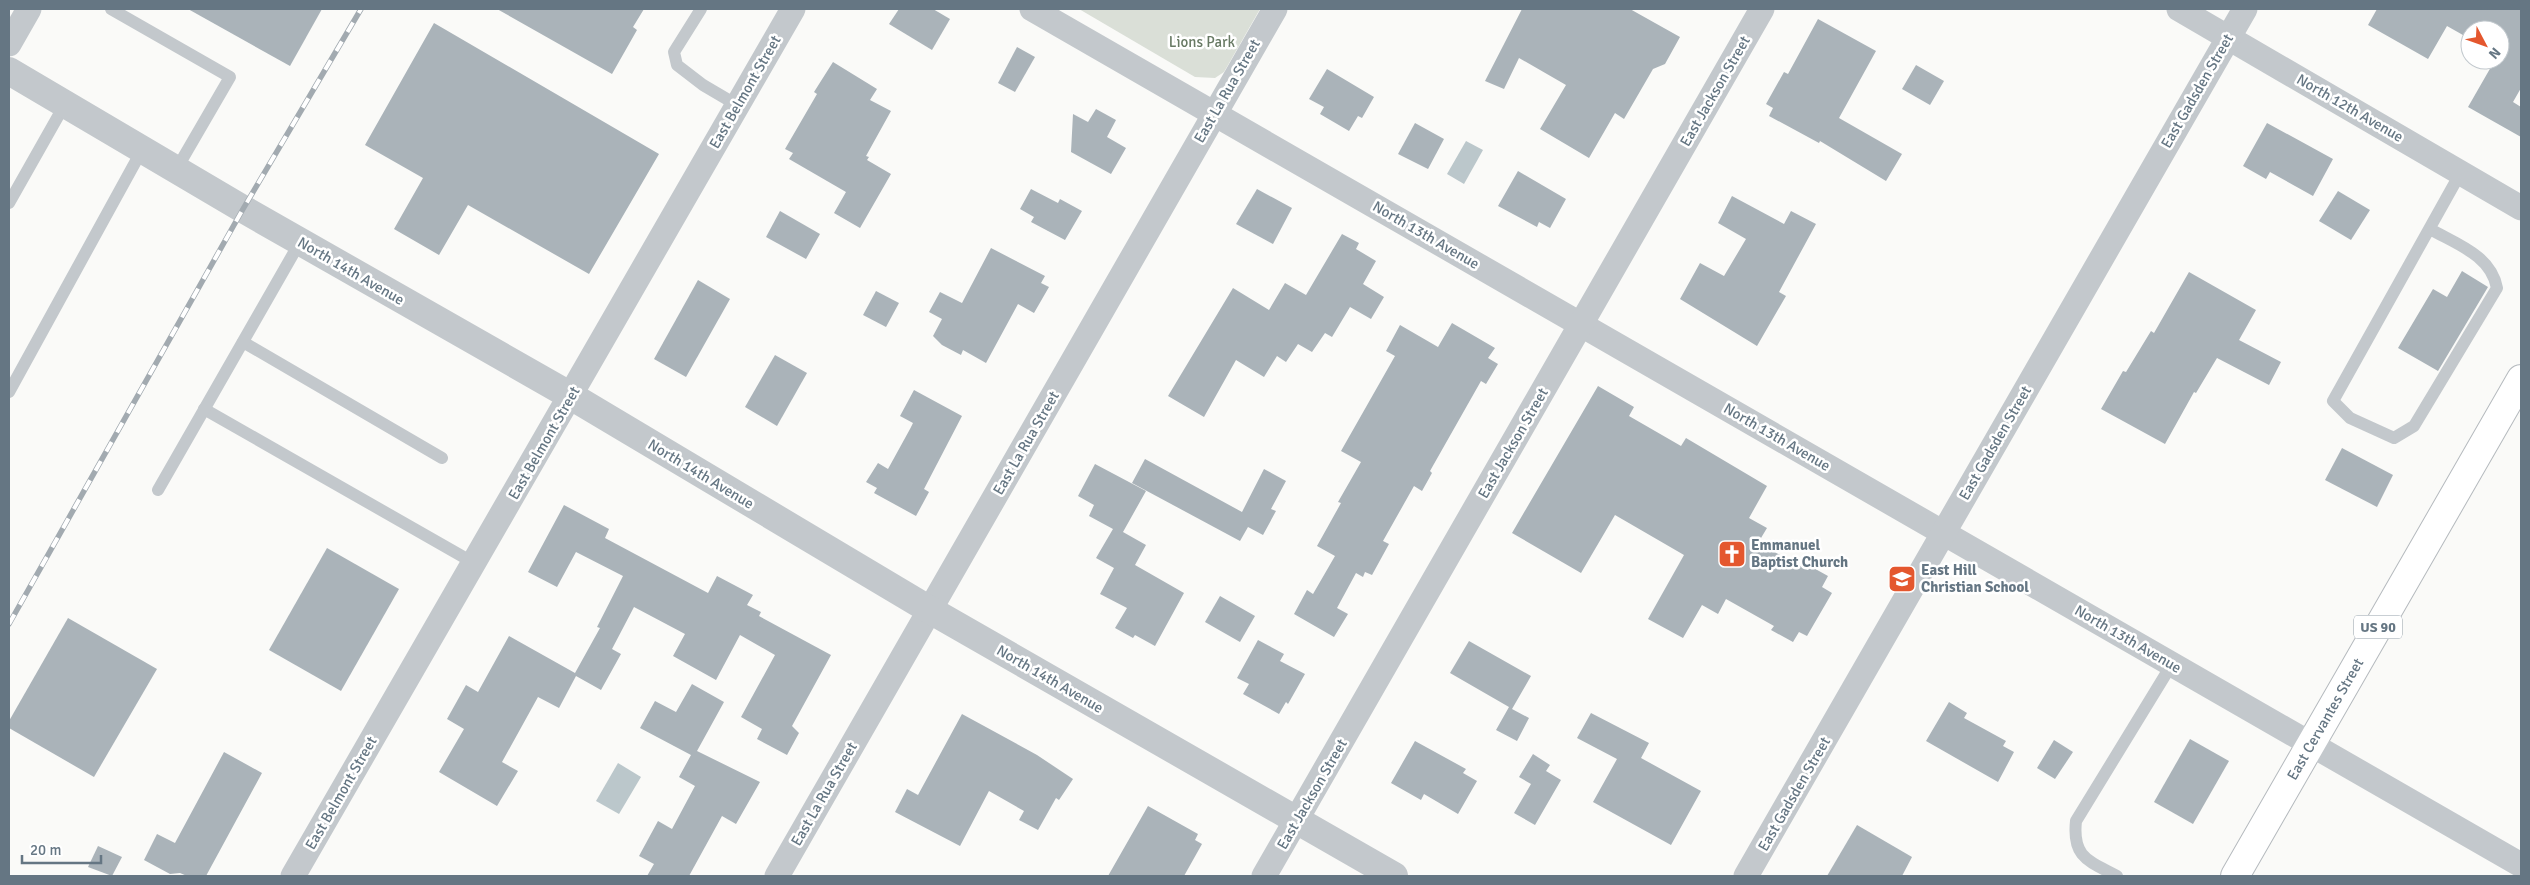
<svg xmlns="http://www.w3.org/2000/svg" width="2530" height="885" font-family="Signika,sans-serif">
  <style>
    .green { fill: #dadfd7 }
    .water { fill: #bbc7cb }
    .building { fill: #aab3b9 }
    .lines { fill: none; stroke-linecap: round; stroke-linejoin: round }
    .primary-casing { stroke: #b5babe; stroke-width: 30 }
    .service { stroke: #c3c8cc; stroke-width: 12 }
    .minor { stroke: #c3c8cc; stroke-width: 25 }
    .tertiary { stroke: #c3c8cc; stroke-width: 28 }
    .primary { stroke: #fff; stroke-width: 28 }
    .rail-casing { stroke: #a2aab0; stroke-width: 5.5 }
    .rail { stroke: #fff; stroke-width: 4; stroke-dasharray: 11; stroke-linecap: butt }
    .labels { text-anchor: middle; stroke-width: 5; stroke-linejoin: round; paint-order: stroke }
    .shield { fill: #fff; stroke: #939fa8; stroke-width: 1 }
    .shield-label { font-size: 14px; font-weight: bold; fill: #657683 }
    .park-label { font-size: 15px; fill: #687a64; stroke: #fff }
    .street-label { font-size: 15px; fill: #657683; stroke: #fff }
    .poi-label { font-size: 15px; font-weight: bold; fill: #657683; stroke: #fff; text-anchor: start }
  </style>
  <rect width="100%" height="100%" fill="#fafaf8"/>
  <!-- green -->
  <path class="green" d="M1079 9H1260L1224 72 1215 78 1195 77Z"/>
  <!-- water -->
  <g class="water">
    <path d="M1466 141 1483 150 1464 184 1447 174Z"/>
    <path d="M618 763 641 777 619 814 596 801Z"/>
  </g>
  <!-- building -->
  <g class="building">
    <path d="M188 9H322L290 66Z"/>
    <path d="M497 9H644L633 27 637 30 612 74Z"/>
    <path d="M899 9H933L950 19 932 50 889 24Z"/>
    <path d="M1522 9H1630L1680 37 1665 64 1653 69 1624 119 1615 113 1589 158 1540 129 1566 85 1519 58 1504 89 1485 81Z"/>
    <path d="M2377 9H2521V88L2513 102 2521 107V137L2468 107 2495 60H2500V30H2470V39L2447 26 2428 59 2368 25Z"/>
    <path d="M1818 19 1876 51 1839 118 1902 154 1886 181 1820 141 1819 143 1769 116 1773 108 1766 104 1784 72 1788 74Z"/>
    <path d="M434 23 659 154 589 274 468 205 439 255 394 229 423 178 365 145Z"/>
    <path d="M1017 47 1035 57 1015 92 998 83Z"/>
    <path d="M833 62 877 89 870 100 891 111 866 156 869 157 867 160 891 174 860 228 834 213 846 192 789 159 793 153 785 149 817 94 814 92Z"/>
    <path d="M1916 65 1944 81 1930 105 1902 89Z"/>
    <path d="M1327 69 1374 97 1362 118 1358 116 1349 131 1320 114 1324 107 1309 99Z"/>
    <path d="M1096 109 1116 120 1107 137 1126 148 1111 174 1071 152 1073 114 1088 122Z"/>
    <path d="M1415 123 1444 139 1428 169 1398 154Z"/>
    <path d="M2267 123 2333 159 2313 196 2270 172 2266 179 2243 166Z"/>
    <path d="M1518 171 1566 199 1550 228 1539 222 1537 227 1498 206Z"/>
    <path d="M1031 189 1058 203 1060 199 1082 211 1065 240 1031 222 1034 217 1020 209Z"/>
    <path d="M1257 189 1292 208 1273 244 1236 224Z"/>
    <path d="M2338 191 2370 210 2351 240 2319 221Z"/>
    <path d="M1732 196 1784 224 1791 211 1816 224 1779 292 1786 296 1757 346 1680 299 1700 263 1724 276 1746 239 1718 223Z"/>
    <path d="M780 211 820 234 806 259 766 237Z"/>
    <path d="M1342 234 1359 243 1356 249 1376 261 1363 284 1384 297 1371 319 1350 307 1332 337 1325 333 1312 352 1298 344 1286 362 1277 356 1264 377 1236 360 1204 417 1168 396 1233 288 1269 310 1285 283 1306 295Z"/>
    <path d="M991 248 1045 276 1041 283 1049 287 1034 313 1018 304 986 363 963 350 961 355 942 345 933 336 942 319 929 312 940 292 962 303Z"/>
    <path d="M2462 271 2488 287 2438 371 2398 348 2433 289 2447 297Z"/>
    <path d="M2189 272 2256 310 2239 340 2281 362 2269 385 2217 358 2196 393 2194 392 2165 444 2101 409 2123 371 2126 372 2151 331 2154 333Z"/>
    <path d="M698 280 730 299 686 377 654 359Z"/>
    <path d="M876 291 899 303 886 327 863 315Z"/>
    <path d="M1452 323 1495 348 1488 358 1498 364 1486 384 1481 381 1430 471 1432 473 1422 491 1414 486 1383 541 1389 544 1372 575 1365 572 1363 577 1356 573 1337 608 1348 614 1334 637 1294 614 1307 590 1313 594 1335 556 1317 546 1341 503 1338 502 1361 462 1341 451 1395 356 1386 351 1400 325 1438 347Z"/>
    <path d="M775 355 807 373 777 426 745 407Z"/>
    <path d="M1598 386 1634 407 1629 416 1681 446 1686 438 1767 486 1749 518 1767 528 1758 543 1808 570 1810 566 1828 576 1822 587 1832 593 1807 636 1799 632 1793 642 1771 630 1774 626 1726 599 1718 614 1702 605 1683 638 1648 619 1684 555 1615 515 1581 573 1512 533Z"/>
    <path d="M914 390 962 416 924 489 929 492 916 516 874 493 877 488 866 482 878 463 888 469 910 429 913 423 900 416Z"/>
    <path d="M2342 448 2393 475 2377 507 2325 480Z"/>
    <path d="M1145 459 1242 512 1264 469 1286 481 1271 509 1276 511 1263 535 1248 527 1240 541 1132 483Z"/>
    <path d="M1095 464 1146 491 1123 532 1146 545 1135 565 1184 593 1155 646 1135 635 1133 638 1115 628 1127 608 1100 594 1114 568 1096 558 1113 529 1089 516 1094 505 1078 496Z"/>
    <path d="M564 505 609 529 605 538 708 593 717 576 753 595 747 605 761 612 759 616 831 655 792 726 799 733 787 755 757 739 762 729 741 717 775 655 740 635 716 680 673 656 685 634 634 607 612 649 621 654 601 690 576 676 559 708 538 697 502 762 518 771 497 806 439 772 464 729 447 719 466 685 478 692 509 636 575 673 600 628 597 627 623 576 576 552 557 587 528 572Z"/>
    <path d="M327 548 399 589 341 691 269 650Z"/>
    <path d="M1220 596 1255 616 1240 642 1205 622Z"/>
    <path d="M68 618 157 669 94 777 9 728V721Z"/>
    <path d="M1258 640 1284 654 1280 661 1305 674 1288 704 1286 702 1279 714 1243 694 1249 684 1237 678Z"/>
    <path d="M1469 641 1531 676 1512 709 1529 718 1517 741 1496 730 1509 707 1450 673Z"/>
    <path d="M692 684 724 702 697 751 760 782 736 824 722 816 689 876H647L654 864 639 856 658 821 672 829 695 786 679 777 691 755 640 728 655 701 676 712Z"/>
    <path d="M1949 702 1967 713 1964 718 2006 741 2003 746 2014 752 1998 782 1926 741Z"/>
    <path d="M1591 713 1649 743 1641 758 1701 791 1671 845 1593 802 1617 759 1577 738Z"/>
    <path d="M962 714 1037 755 1073 779 1059 800 1056 798 1038 830 1019 820 1024 811 989 791 960 846 895 812 907 789 918 795Z"/>
    <path d="M2190 739 2229 761 2193 824 2154 802Z"/>
    <path d="M2054 740 2073 752 2055 779 2037 768Z"/>
    <path d="M1415 741 1466 769 1463 773 1477 781 1458 814 1424 794 1421 800 1391 783Z"/>
    <path d="M224 752 262 773 206 876H187L180 873 170 874 144 860 157 834 175 843Z"/>
    <path d="M1533 754 1550 765 1546 771 1561 780 1535 825 1514 813 1531 784 1519 777Z"/>
    <path d="M1148 806 1198 834 1195 840 1202 844 1184 876H1108Z"/>
    <path d="M1857 825 1912 857 1902 876H1827Z"/>
    <path d="M98 846 122 857 112 876 88 867Z"/>
  </g>
  <g class="lines">
    <defs>
      <g id="primary">
        <path id="s1" d="M2235 876 2521 379"/>
      </g>
    </defs>
    <!-- primary casing -->
    <use href="#primary" class="primary-casing"/>
    <!-- service -->
    <g class="service">
      <path d="M111 9 230 77 176 170"/>
      <path d="M701 9 674 52 677 65 703 85 737 105"/>
      <path d="M9 203 65 104"/>
      <path d="M2430 229C2456 244 2491 255 2497 288L2414 426 2394 438 2350 418 2333 401 2461 172"/>
      <path d="M243 342 442 458"/>
      <path d="M9 392 142 150"/>
      <path d="M204 409 474 563"/>
      <path d="M158 490 300 242"/>
      <path d="M2117 876C2089 861 2072 858 2076 821L2172 664"/>
    </g>
    <!-- minor -->
    <g class="minor">
      <path d="M1032 9 2521 865"/>
      <path d="M2179 9 2521 208"/>
      <path d="M9 44 29 9"/>
      <path d="M293 876 793 9"/>
      <path d="M777 876 1275 9"/>
      <path d="M1264 876 1762 9"/>
      <path d="M1746 876 2245 9"/>
    </g>
    <!-- tertiary -->
    <path class="tertiary" d="M9 71 243 209 571 396 930 610 1394 876"/>
    <!-- primary -->
    <use href="#primary" class="primary"/>
    <defs>
      <path id="rail" d="M9 624 243 209 361 9"/>
    </defs>
    <!-- rail casing -->
    <use href="#rail" class="rail-casing"/>
    <!-- rail -->
    <use href="#rail" class="rail"/>
  </g>
  <!-- icons -->
  <defs>
    <symbol id="church-square" viewBox="-11 -11 22 22"><rect x="-9" y="-9" width="18" height="18" rx="4" fill="#e4572e" stroke="#fff"/><path d="M-1.2-6h2.4v3.5h3.3v2.4h-3.3V6h-2.4V-.1h-3.3v-2.4h3.3Z" fill="#fff"/></symbol>
    <symbol id="school-square" viewBox="-11 -11 22 22"><rect x="-9" y="-9" width="18" height="18" rx="4" fill="#e4572e" stroke="#fff"/><path d="M0-5L7-2L0 1L-7-2ZM-4 1L0 2.5L4 1V4Q0 6-4 4Z" fill="#fff"/></symbol>
  </defs>
  <g fill-rule="evenodd">
    <use href="#church-square" x="1716" y="538" width="32" height="32"/>
    <use href="#school-square" x="1886" y="563" width="32" height="32"/>
  </g>
  <g class="labels">
    <!-- shield labels -->
    <rect class="shield" x="2354" y="615.5" width="48" height="23" rx="4"/>
    <g class="shield-label">
      <text x="2378" y="632">US 90</text>
    </g>
    <!-- park labels -->
    <g class="park-label">
      <text x="1202" y="47">Lions Park</text>
    </g>
    <!-- street labels -->
    <g class="street-label">
      <text transform="translate(1227 91) rotate(-60)" y="5">East La Rua Street</text>
      <text transform="translate(1715 91) rotate(-60)" y="5">East Jackson Street</text>
      <text transform="translate(2197 91) rotate(-60)" y="5">East Gadsden Street</text>
      <text transform="translate(745 92) rotate(-60)" y="5">East Belmont Street</text>
      <text transform="translate(2350 108) rotate(30)" y="5">North 12th Avenue</text>
      <text transform="translate(1426 235) rotate(30)" y="5">North 13th Avenue</text>
      <text transform="translate(351 271) rotate(30)" y="5">North 14th Avenue</text>
      <text transform="translate(1777 437) rotate(30)" y="5">North 13th Avenue</text>
      <text transform="translate(544 443) rotate(-60)" y="5">East Belmont Street</text>
      <text transform="translate(1026 443) rotate(-60)" y="5">East La Rua Street</text>
      <text transform="translate(1513 443) rotate(-60)" y="5">East Jackson Street</text>
      <text transform="translate(1995 443) rotate(-60)" y="5">East Gadsden Street</text>
      <text transform="translate(701 474) rotate(31)" y="5">North 14th Avenue</text>
      <text transform="translate(2128 639) rotate(30)" y="5">North 13th Avenue</text>
      <text transform="translate(1050 679) rotate(30)" y="5">North 14th Avenue</text>
      <text dy="5" stroke="none"><textPath href="#s1" startOffset="181">East Cervantes Street</textPath></text>
      <text transform="translate(341 793) rotate(-60)" y="5">East Belmont Street</text>
      <text transform="translate(824 794) rotate(-60)" y="5">East La Rua Street</text>
      <text transform="translate(1312 794) rotate(-60)" y="5">East Jackson Street</text>
      <text transform="translate(1794 794) rotate(-60)" y="5">East Gadsden Street</text>
    </g>
    <!-- poi labels -->
    <g class="poi-label">
      <text x="1751" y="550">Emmanuel<tspan x="1751" dy="17">Baptist Church</tspan></text>
      <text x="1921" y="575">East Hill<tspan x="1921" dy="17">Christian School</tspan></text>
    </g>
  </g>
  <!-- border -->
  <rect width="2530" height="885" fill="none" stroke="#657683" stroke-width="20"/>
  <!-- north arrow -->
  <g transform="translate(2485 45) rotate(131)"><circle r="24" fill="#ffffff" stroke="#c1c8cd"/>
  <path d="M0-4L9 19L0 12L-9 19Z" fill="#e4572e"/>
  <text y="-8" font-size="14" font-weight="bold" text-anchor="middle" fill="#657683">N</text>
  </g>
  <!-- scale -->
  <path d="M22 855v8h79v-8" fill="none" stroke="#657683" stroke-width="2.5"/>
  <text x="30" y="855" font-size="15" fill="#657683" stroke="#ffffff" stroke-width="4" paint-order="stroke">20 m</text>
</svg>
